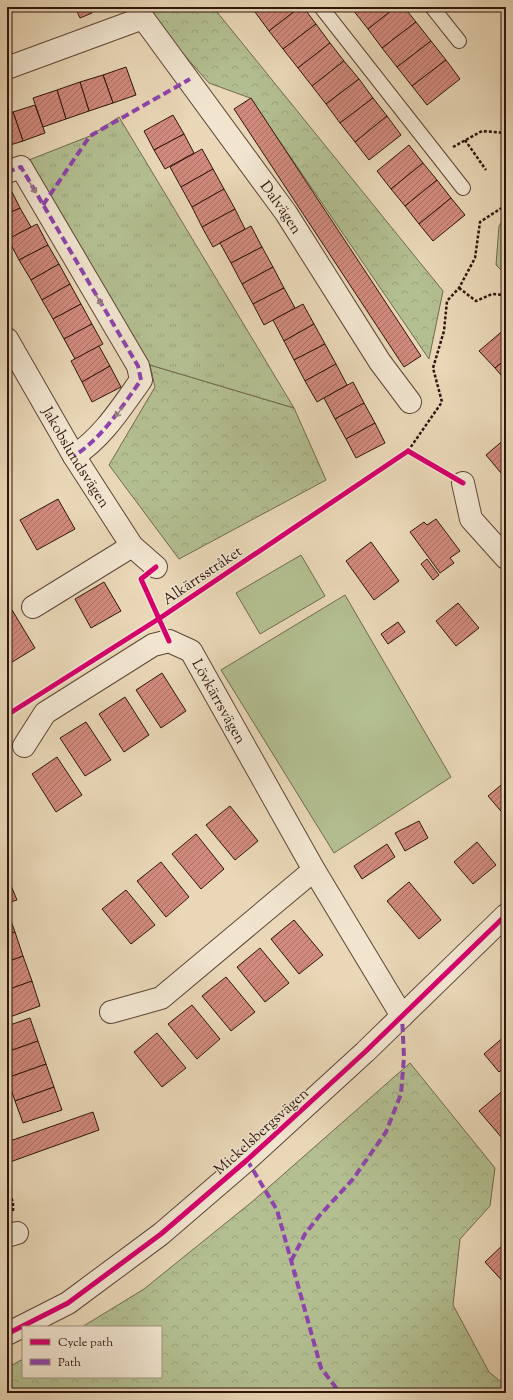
<svg xmlns="http://www.w3.org/2000/svg" width="513" height="1400" font-family="'Sorts Mill Goudy',serif">
  <style>
    .grass { fill: #b3bf91; stroke: #716a4e }
    .forest { fill: url(#forest-crowns); stroke: #716a4e }
    .park { fill: url(#park-tufts); stroke: #716a4e }
    .building { fill: url(#building-hatch); stroke: #2f150c }
    .lines { fill: none; stroke-linecap: round; stroke-linejoin: round }
    .lane-casing { stroke: #5e4637; stroke-width: 16 }
    .street-casing { stroke: #5e4637; stroke-width: 24 }
    .path { stroke: #2f150c; stroke-width: 2.5; stroke-dasharray: 3 2; stroke-linecap: butt }
    .lane { stroke: #f1e5d0; stroke-width: 14 }
    .street { stroke: #f1e5d0; stroke-width: 22 }
    .quiet { stroke: #8e44ad; stroke-width: 4; stroke-dasharray: 8 4; stroke-linecap: butt }
    .cycleway-casing { stroke: #f1e5d0; stroke-width: 8 }
    .cycleway { stroke: #d6006c; stroke-width: 5 }
    .oneway { stroke: #9a8778 }
    .labels { text-anchor: middle; stroke-width: 3; stroke-linejoin: round; paint-order: stroke }
    .street-label { font-size: 15px; fill: #2f150c; stroke: #f1e5d0 }
  </style>
  <defs>
    <pattern id="forest-crowns" width="20" height="18" patternUnits="userSpaceOnUse"><rect width="20" height="18" fill="#b3bf91"/><path d="M2 6a3 3 0 1 1 6 0M12 15a3 3 0 1 1 6 0" fill="none" stroke="#9aa37c"/></pattern>
    <pattern id="park-tufts" width="24" height="20" patternUnits="userSpaceOnUse"><rect width="24" height="20" fill="#b3bf91"/><path d="M3 7l-1-3M5 7V3M7 7l1-3M15 17l-1-3M17 17v-4M19 17l1-3" fill="none" stroke="#9aa37c"/></pattern>
    <pattern id="building-hatch" width="6" height="6" patternUnits="userSpaceOnUse"><rect width="6" height="6" fill="#d18a7d"/><path d="M-1 1l2-2M0 6l6-6M5 7l2-2" fill="none" stroke="#aa7065"/></pattern>
  </defs>
  <rect width="100%" height="100%" fill="#e9d7b7"/>
  <filter id="stains"><feTurbulence type="fractalNoise" baseFrequency=".005" numOctaves="4"/><feColorMatrix values="0 0 0 0 .2 0 0 0 0 .09 0 0 0 0 .02 0 0 0 .5 -.17"/></filter>
  <radialGradient id="worn" r=".72"><stop offset=".6" stop-color="#630" stop-opacity="0"/><stop offset="1" stop-color="#630" stop-opacity=".3"/></radialGradient>
  <!-- grass -->
  <g class="grass">
    <path d="M301 555 325 596 260 634 236 593Z"/>
    <path d="M345 595 451 777 334 853 221 670Z"/>
  </g>
  <!-- forest -->
  <g class="forest">
    <path d="M148 7H213L443 291 429 359 250 98 209 83 153 20Z"/>
    <path d="M506 215V275L496 265 499 226Z"/>
    <path d="M150 365 294 408 326 480 179 559 109 465 155 387Z"/>
    <path d="M410 1063 495 1168 490 1206 460 1239 453 1305 489 1372 506 1386V1393H7V1368L23 1359V1377H161V1327H82L144 1289 253 1201Z"/>
  </g>
  <!-- park -->
  <path class="park" d="M119 117 294 408 150 365 29 160 90 136Z"/>
  <!-- building -->
  <g class="building">
    <path d="M55 7H71L57 12Z"/>
    <path d="M75 7H90L92 13 80 18Z"/>
    <path d="M262 7H300L269 31 255 12Z"/>
    <path d="M300 7H303L316 24 283 49 269 31Z"/>
    <path d="M357 7H396L368 29 353 10Z"/>
    <path d="M396 7H404L416 22 382 48 368 29Z"/>
    <path d="M416 22 431 41 397 67 382 48Z"/>
    <path d="M316 24 330 43 298 68 283 49Z"/>
    <path d="M431 41 446 60 412 86 397 67Z"/>
    <path d="M330 43 344 61 312 86 298 68Z"/>
    <path d="M446 60 460 79 427 105 412 86Z"/>
    <path d="M344 61 359 79 326 104 312 86Z"/>
    <path d="M126 67 136 95 113 103 103 75Z"/>
    <path d="M103 75 113 103 89 111 80 82Z"/>
    <path d="M359 79 373 98 340 123 326 104Z"/>
    <path d="M80 82 89 111 66 119 57 90Z"/>
    <path d="M57 90 66 119 43 127 33 98Z"/>
    <path d="M251 98 421 356 404 367 234 109Z"/>
    <path d="M373 98 387 116 355 142 340 123Z"/>
    <path d="M35 105 45 133 23 141 13 112Z"/>
    <path d="M13 112 23 141 7 146V114Z"/>
    <path d="M173 115 184 134 154 150 144 131Z"/>
    <path d="M387 116 401 135 369 160 355 142Z"/>
    <path d="M184 134 194 153 165 169 154 150Z"/>
    <path d="M409 145 423 163 391 189 377 171Z"/>
    <path d="M202 149 213 169 181 187 170 167Z"/>
    <path d="M423 163 437 180 405 206 391 189Z"/>
    <path d="M213 169 224 189 192 207 181 187Z"/>
    <path d="M437 180 451 198 419 224 405 206Z"/>
    <path d="M10 188 20 208 7 214V190Z"/>
    <path d="M224 189 235 209 202 227 192 207Z"/>
    <path d="M451 198 465 215 433 241 419 224Z"/>
    <path d="M20 208 31 227 7 240V214Z"/>
    <path d="M235 209 245 229 213 247 202 227Z"/>
    <path d="M37 224 48 245 19 260 8 239Z"/>
    <path d="M251 226 262 247 231 263 220 243Z"/>
    <path d="M48 245 59 264 31 280 19 260Z"/>
    <path d="M262 247 273 267 242 284 231 263Z"/>
    <path d="M59 264 70 284 42 300 31 280Z"/>
    <path d="M273 267 284 288 253 304 242 284Z"/>
    <path d="M70 284 81 304 53 319 42 300Z"/>
    <path d="M284 288 295 308 264 325 253 304Z"/>
    <path d="M81 304 92 324 64 339 53 319Z"/>
    <path d="M303 304 314 324 284 341 273 320Z"/>
    <path d="M92 324 103 344 75 359 64 339Z"/>
    <path d="M314 324 325 344 294 360 284 341Z"/>
    <path d="M506 328V359L495 368 479 351Z"/>
    <path d="M325 344 336 364 305 381 294 360Z"/>
    <path d="M99 346 110 366 82 382 71 361Z"/>
    <path d="M506 359V381L495 368Z"/>
    <path d="M336 364 347 385 317 402 305 381Z"/>
    <path d="M110 366 121 387 92 402 82 382Z"/>
    <path d="M353 382 364 403 335 419 324 398Z"/>
    <path d="M364 403 375 423 346 439 335 419Z"/>
    <path d="M375 423 385 443 356 458 346 439Z"/>
    <path d="M506 438V479L486 455Z"/>
    <path d="M58 499 75 529 37 550 20 520Z"/>
    <path d="M436 519 460 551 450 558 454 563 440 573 410 532 424 522 427 525Z"/>
    <path d="M371 542 399 581 374 600 346 561Z"/>
    <path d="M427 559 439 575 433 580 421 564Z"/>
    <path d="M104 582 121 611 91 628 75 599Z"/>
    <path d="M458 603 479 628 456 646 436 621Z"/>
    <path d="M12 610 35 648 9 664 7 661V612Z"/>
    <path d="M398 622 405 632 388 644 381 634Z"/>
    <path d="M162 673 186 711 161 728 136 690Z"/>
    <path d="M125 697 149 735 124 752 99 714Z"/>
    <path d="M86 722 111 760 85 776 60 738Z"/>
    <path d="M57 757 82 795 56 812 32 774Z"/>
    <path d="M506 781V817L488 796Z"/>
    <path d="M230 806 258 841 235 860 206 825Z"/>
    <path d="M419 821 428 838 405 851 395 833Z"/>
    <path d="M196 834 224 869 201 889 172 854Z"/>
    <path d="M477 842 496 865 473 884 454 862Z"/>
    <path d="M387 844 395 857 362 879 354 866Z"/>
    <path d="M161 862 189 897 166 917 137 881Z"/>
    <path d="M7 876 17 900 7 903Z"/>
    <path d="M409 882 441 920 419 939 387 901Z"/>
    <path d="M126 890 155 925 131 944 102 909Z"/>
    <path d="M7 910 15 932 7 934Z"/>
    <path d="M294 920 323 955 299 974 271 939Z"/>
    <path d="M15 932 23 956 7 962V934Z"/>
    <path d="M260 948 289 983 265 1002 237 967Z"/>
    <path d="M23 956 32 981 7 990V962Z"/>
    <path d="M226 977 255 1012 231 1031 202 996Z"/>
    <path d="M32 981 40 1006 7 1018V990Z"/>
    <path d="M192 1005 220 1039 197 1059 168 1024Z"/>
    <path d="M30 1018 38 1041 7 1052V1026Z"/>
    <path d="M157 1033 186 1068 162 1087 134 1052Z"/>
    <path d="M506 1035V1066L499 1072 484 1054Z"/>
    <path d="M38 1041 46 1064 7 1078V1052Z"/>
    <path d="M46 1064 54 1087 15 1101 7 1078Z"/>
    <path d="M54 1087 62 1110 23 1123 15 1101Z"/>
    <path d="M506 1088V1135L502 1138 479 1111Z"/>
    <path d="M93 1112 99 1130 10 1162 7 1154V1142Z"/>
    <path d="M506 1242V1285L485 1262Z"/>
  </g>
  <g class="lines">
    <defs>
      <g id="lane">
        <path d="M321 7 463 188"/>
        <path d="M432 7 459 41"/>
      </g>
      <g id="street">
        <path id="s1" d="M137 7 143 18 286 213 380 362 410 402"/>
        <path d="M7 68 143 18"/>
        <path d="M7 172 21 167 138 366 141 380C121 408 103 437 74 456"/>
        <path id="s2" d="M7 339 74 456 132 546 156 567"/>
        <path d="M463 483 471 519 506 558"/>
        <path d="M33 607 132 546"/>
        <path id="s3" d="M24 746 45 713 153 645 169 641 191 651 314 870 402 1016"/>
        <path d="M111 1012 161 998 314 870"/>
        <path d="M7 1236 17 1233"/>
        <path d="M7 1334 68 1303 161 1234 247 1160 365 1052 506 915"/>
      </g>
    </defs>
    <!-- lane casing -->
    <use href="#lane" class="lane-casing"/>
    <!-- street casing -->
    <use href="#street" class="street-casing"/>
    <!-- path -->
    <g class="path">
      <path d="M465 140 486 170"/>
      <path d="M453 147 482 131 506 133"/>
      <path d="M459 288 476 301 492 294 506 295"/>
      <path d="M408 451 442 402 433 368 444 331 447 301 459 288 475 258 480 222 506 205"/>
      <path d="M7 1184 13 1203V1212"/>
    </g>
    <!-- lane -->
    <use href="#lane" class="lane"/>
    <!-- street -->
    <use href="#street" class="street"/>
    <!-- quiet -->
    <g class="quiet">
      <path d="M7 172 21 167 138 366 141 380C121 408 103 437 74 456"/>
      <path d="M43 205 90 136 190 79"/>
      <path d="M247 1160 277 1210 321 1368 340 1393"/>
      <path d="M291 1261 305 1234 320 1215 353 1179 386 1132 401 1094 404 1057 402 1016"/>
    </g>
    <defs>
      <g id="cycleway">
        <path d="M408 451 463 483"/>
        <path d="M156 567 141 579 169 641"/>
        <path d="M7 715 160 618 408 451"/>
        <path d="M7 1334 68 1303 161 1234 247 1160 365 1052 506 915"/>
      </g>
    </defs>
    <!-- cycleway casing -->
    <use href="#cycleway" class="cycleway-casing"/>
    <!-- cycleway -->
    <use href="#cycleway" class="cycleway"/>
  </g>
  <!-- one-way arrows -->
  <defs><path id="oneway-shaft" d="M-6 0H5M1.5-3L5.5 0L1.5 3" fill="none" stroke-width="1.6" stroke-linecap="round" stroke-linejoin="round"/></defs>
  <g class="oneway">
    <use href="#oneway-shaft" transform="translate(33 188) rotate(60)"/>
    <use href="#oneway-shaft" transform="translate(99 300) rotate(59)"/>
    <use href="#oneway-shaft" transform="translate(119 412) rotate(125)"/>
  </g>
  <g class="labels">
    <!-- street labels -->
    <g class="street-label">
      <text dy="5" stroke="none"><textPath href="#s1" startOffset="247">Dalvägen</textPath></text>
      <text dy="5" stroke="none"><textPath href="#s2" startOffset="137">Jakobslundsvägen</textPath></text>
      <text transform="translate(202 575) rotate(-34)" y="5">Alkärrsstråket</text>
      <text dy="5" stroke="none"><textPath href="#s3" startOffset="265">Lövkärrsvägen</textPath></text>
      <text transform="translate(261 1131) rotate(-42)" y="5">Mickelsbergsvägen</text>
    </g>
  </g>
  <!-- margin -->
  <rect width="513" height="1400" fill="none" stroke="#e9d7b7" stroke-width="24"/>
  <rect x="8" y="8" width="497" height="1384" fill="none" stroke="#2f150c" stroke-width="2"/>
  <rect x="12" y="12" width="489" height="1376" fill="none" stroke="#2f150c"/>
  <!-- legend -->
  <rect x="22" y="1326" width="140" height="52" fill="#f1e5d0" stroke="#a39282"/>
  <rect x="30" y="1339" width="20" height="6" fill="#d6006c" stroke="#a39282"/>
  <text x="58" y="1346" font-size="12" fill="#2f150c">Cycle path</text>
  <rect x="30" y="1359" width="20" height="6" fill="#8e44ad" stroke="#a39282"/>
  <text x="58" y="1366" font-size="12" fill="#2f150c">Path</text>
  <rect width="100%" height="100%" filter="url(#stains)"/>
  <rect width="100%" height="100%" fill="url(#worn)"/>
</svg>
